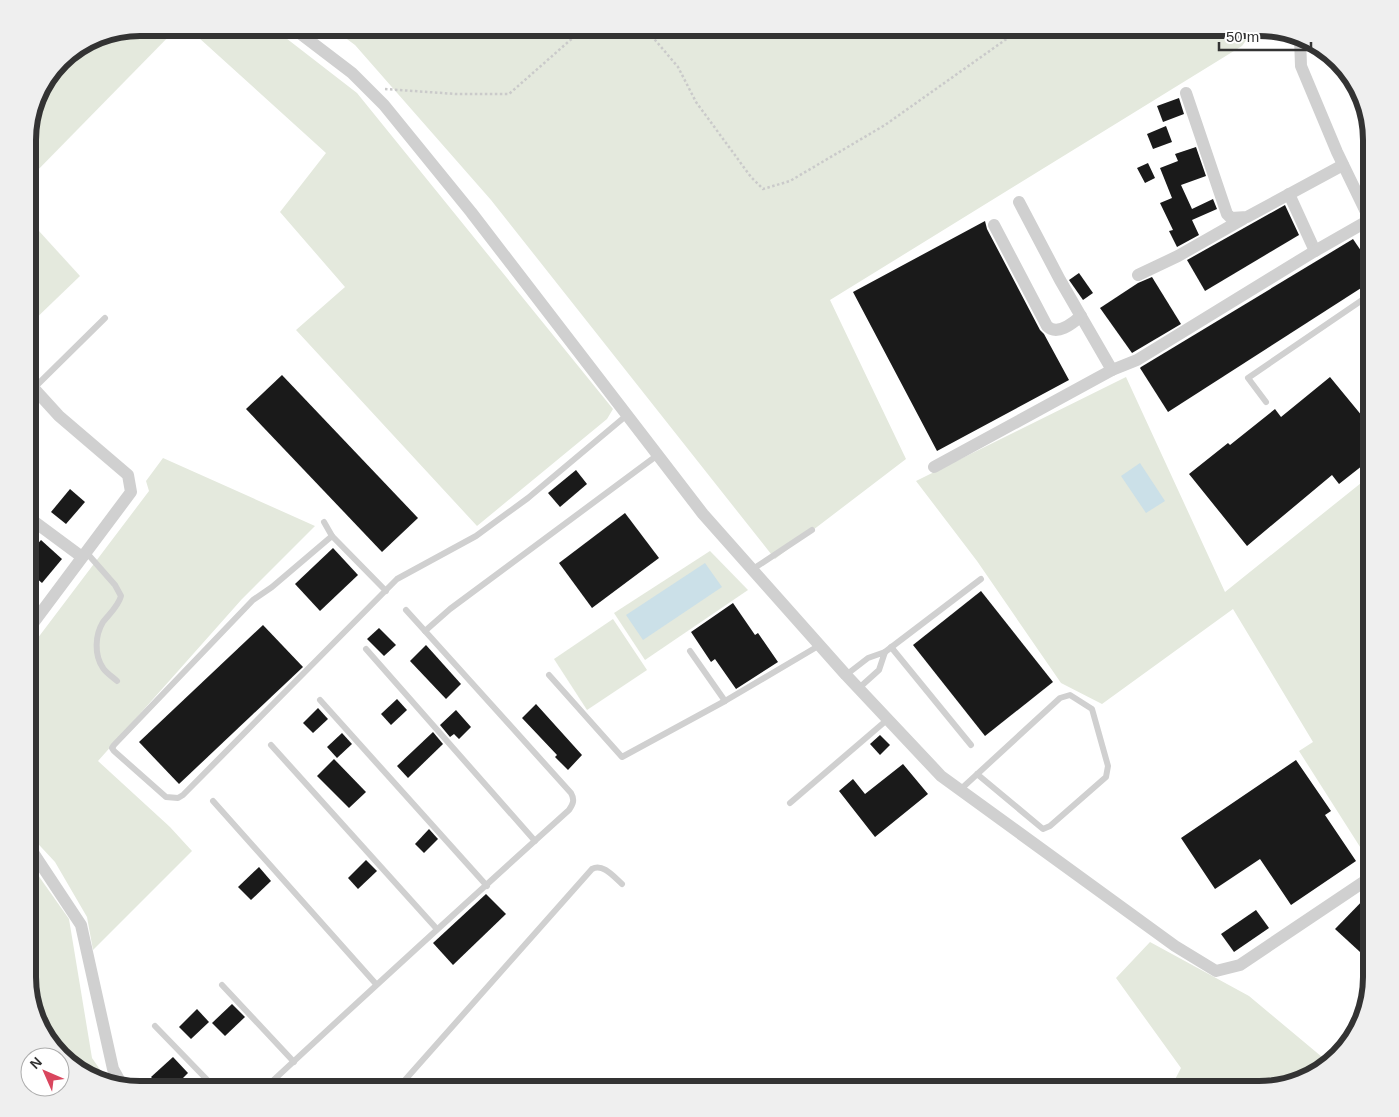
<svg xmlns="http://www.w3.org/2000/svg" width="1399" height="1117" font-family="Helvetica,sans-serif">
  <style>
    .green { fill: #e4e9dd }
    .water { fill: #cbe0e8 }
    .building { fill: #1a1a1a }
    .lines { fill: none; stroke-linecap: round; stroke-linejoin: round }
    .path { stroke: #cacaca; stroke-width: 2.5; stroke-dasharray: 2.5 2.5; stroke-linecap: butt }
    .service { stroke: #d0d0d0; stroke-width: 6 }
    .minor { stroke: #d0d0d0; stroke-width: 12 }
    .rim { fill: none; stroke: #333; stroke-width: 6 }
  </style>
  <rect width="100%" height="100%" fill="#fff"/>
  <!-- green -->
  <g class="green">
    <path d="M141 28H177L28 180V133L39 90 66 56 98 36Z"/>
    <path d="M188 28H273L357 93 613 409 607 419 477 526 296 330 345 287 280 212 326 153Z"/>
    <path d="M332 28H1255L1242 46 830 300 906 459 775 559 491 200 355 45Z"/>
    <path d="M28 219 80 276 28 326Z"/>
    <path d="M1126 377 1225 592 1371 475V860L1369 861 1299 751 1313 742 1233 609 1102 704 1061 683 977 561 916 481Z"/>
    <path d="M163 458 315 526 242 599 98 761 170 827 192 851 93 950 87 917 55 862 28 833V651L149 491 146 481Z"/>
    <path d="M710 551 748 590 645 660 614 613Z"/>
    <path d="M613 619 647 670 587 710 554 659Z"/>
    <path d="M33 868 69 919 92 1058 110 1084 104 1083 66 1062 39 1026 28 983V872Z"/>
    <path d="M1150 942 1249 996 1328 1062 1308 1078 1258 1089H1170L1181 1068 1116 978Z"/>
  </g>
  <!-- water -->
  <g class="water">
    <path d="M1140 463 1165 501 1146 513 1121 476Z"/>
    <path d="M705 563 722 587 643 640 626 615Z"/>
  </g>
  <!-- building -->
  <g class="building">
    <path d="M1179 98 1184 114 1163 122 1157 106Z"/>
    <path d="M1166 126 1172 142 1153 149 1147 134Z"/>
    <path d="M1196 147 1206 176 1181 185 1192 209 1213 199 1217 209 1192 220 1199 235 1177 247 1169 231 1173 230 1160 203 1172 198 1160 168 1178 161 1175 154Z"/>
    <path d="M1148 163 1155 178 1145 183 1137 168Z"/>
    <path d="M1285 205 1299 235 1205 291 1187 260Z"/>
    <path d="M985 221 987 229 1040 330 1044 334 1069 380 937 451 853 292Z"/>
    <path d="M1353 239 1372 267V281L1168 412 1140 368 1141 367Z"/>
    <path d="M1079 273 1093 293 1083 300 1069 280Z"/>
    <path d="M1152 277 1181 324 1132 353 1100 308 1138 283Z"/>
    <path d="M282 375 418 518 382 552 246 409Z"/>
    <path d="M1330 377 1372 428V458L1339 484 1332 475 1247 546 1189 474 1228 443 1230 445 1275 409 1281 417Z"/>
    <path d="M576 470 587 484 560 507 548 493Z"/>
    <path d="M70 489 85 502 66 524 51 512Z"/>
    <path d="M625 513 659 558 592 608 559 563Z"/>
    <path d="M41 540 62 559 42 583 28 571V555Z"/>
    <path d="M333 548 358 575 320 611 295 584Z"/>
    <path d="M981 591 1053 682 985 736 913 645Z"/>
    <path d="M733 603 755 635 758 633 778 662 736 689 715 659 711 662 691 632Z"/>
    <path d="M263 625 303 667 179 784 139 742Z"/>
    <path d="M379 628 396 645 384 656 367 639Z"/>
    <path d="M426 645 461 684 446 699 410 661Z"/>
    <path d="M397 699 407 710 391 725 381 714Z"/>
    <path d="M536 704 582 755 568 770 555 757 557 755 522 718Z"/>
    <path d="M318 708 328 719 313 733 303 723Z"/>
    <path d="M456 710 471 727 459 739 454 734 450 737 440 725Z"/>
    <path d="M433 732 443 744 408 778 397 766Z"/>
    <path d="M342 733 352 744 337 758 327 747Z"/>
    <path d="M880 735 890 745 880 755 870 744Z"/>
    <path d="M334 759 366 792 349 808 317 776Z"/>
    <path d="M1296 760 1331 811 1325 815 1356 861 1291 905 1260 859 1215 889 1181 838Z"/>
    <path d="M903 764 928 794 875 837 839 791 853 779 865 794Z"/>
    <path d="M429 829 438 839 424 853 415 844Z"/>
    <path d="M366 860 377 871 358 889 348 878Z"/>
    <path d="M259 867 271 881 251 900 238 887Z"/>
    <path d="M1372 891V963L1335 929Z"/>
    <path d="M486 894 506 914 453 965 433 943Z"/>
    <path d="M1256 910 1269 928 1234 952 1221 934Z"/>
    <path d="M232 1004 245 1017 225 1036 212 1023Z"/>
    <path d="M197 1009 209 1022 191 1039 179 1027Z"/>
    <path d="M173 1057 188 1073 171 1090H163L151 1077Z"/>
  </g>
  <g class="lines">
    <!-- path -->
    <g class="path">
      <path d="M645 28 678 67 696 102 751 177 763 189 790 181 885 125 1022 28"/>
      <path d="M385 89 456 94H509L584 28"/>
    </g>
    <!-- service -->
    <g class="service">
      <path d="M34 388 105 318"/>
      <path d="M1266 402 1248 378 1371 294"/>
      <path d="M324 522 332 536"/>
      <path d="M86 552 115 585 121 596C118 607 109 614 103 622 95 635 94 655 103 668 106 673 113 677 117 681"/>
      <path d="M753 569 812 530"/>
      <path d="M386 591 332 536 272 587 253 600 114 745 112 748 114 751 166 797 178 798 183 795 397 579 476 536 528 498 627 415"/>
      <path d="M406 610 425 631"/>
      <path d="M891 647 971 745"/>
      <path d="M366 649 535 841"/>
      <path d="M690 651 725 701"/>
      <path d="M885 652 981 579"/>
      <path d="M549 675 622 757 725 701 820 645"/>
      <path d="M846 675 868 658 885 652 879 670 859 688"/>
      <path d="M320 700 487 886"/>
      <path d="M271 745 436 928"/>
      <path d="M961 789 1060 698 1070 695 1092 709 1108 766 1106 777 1050 826 1043 829 977 774"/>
      <path d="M213 801 376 984"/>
      <path d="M790 803 888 719"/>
      <path d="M222 985 294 1062"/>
      <path d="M155 1026 216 1089"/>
      <path d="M264 1089C365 995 467 902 569 810 573 804 575 800 571 793L425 631 450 609 659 454"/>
      <path d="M331 1089 335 1086"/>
      <path d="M397 1089 592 869C603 863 614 877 622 884"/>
    </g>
    <!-- minor -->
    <g class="minor">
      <path d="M293 28 352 73 384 105 471 212 703 514 846 675 941 776 1175 946 1216 971 1240 965 1371 877"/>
      <path d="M1300 37 1301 66 1337 152 1365 210 1371 217"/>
      <path d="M1186 93 1227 214 1231 218 1247 217 1343 165"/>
      <path d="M1289 194 1315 251"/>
      <path d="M1019 202 1060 280 1112 370 1137 360 1315 251 1371 219"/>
      <path d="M994 225 1047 326C1057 336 1072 324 1081 316"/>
      <path d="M1138 275 1178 256 1243 219"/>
      <path d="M934 467 1112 370"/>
      <path d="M28 517 82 557"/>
      <path d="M28 630 131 492 128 475 59 416 28 382"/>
      <path d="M28 845 81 925 113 1069 123 1087"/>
    </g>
  </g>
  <!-- crop -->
  <path d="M0 0H1399V1117H0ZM140 36H1259A104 104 0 0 1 1363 140V977A104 104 0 0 1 1259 1081H140A104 104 0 0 1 36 977V140A104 104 0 0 1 140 36Z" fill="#efefef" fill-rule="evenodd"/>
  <path class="rim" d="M140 36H1259A104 104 0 0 1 1363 140V977A104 104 0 0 1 1259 1081H140A104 104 0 0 1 36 977V140A104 104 0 0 1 140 36Z"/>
  <!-- north arrow -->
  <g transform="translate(45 1072) rotate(315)"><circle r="24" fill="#ffffff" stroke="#adadad"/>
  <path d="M0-4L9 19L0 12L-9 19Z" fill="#d9465e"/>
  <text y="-8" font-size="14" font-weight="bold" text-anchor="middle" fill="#333333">N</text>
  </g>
  <!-- scale -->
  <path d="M1219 42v8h92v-8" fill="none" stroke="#333333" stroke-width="2.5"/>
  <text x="1226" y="42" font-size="15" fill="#333333" stroke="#ffffff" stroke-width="4" paint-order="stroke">50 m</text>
</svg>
